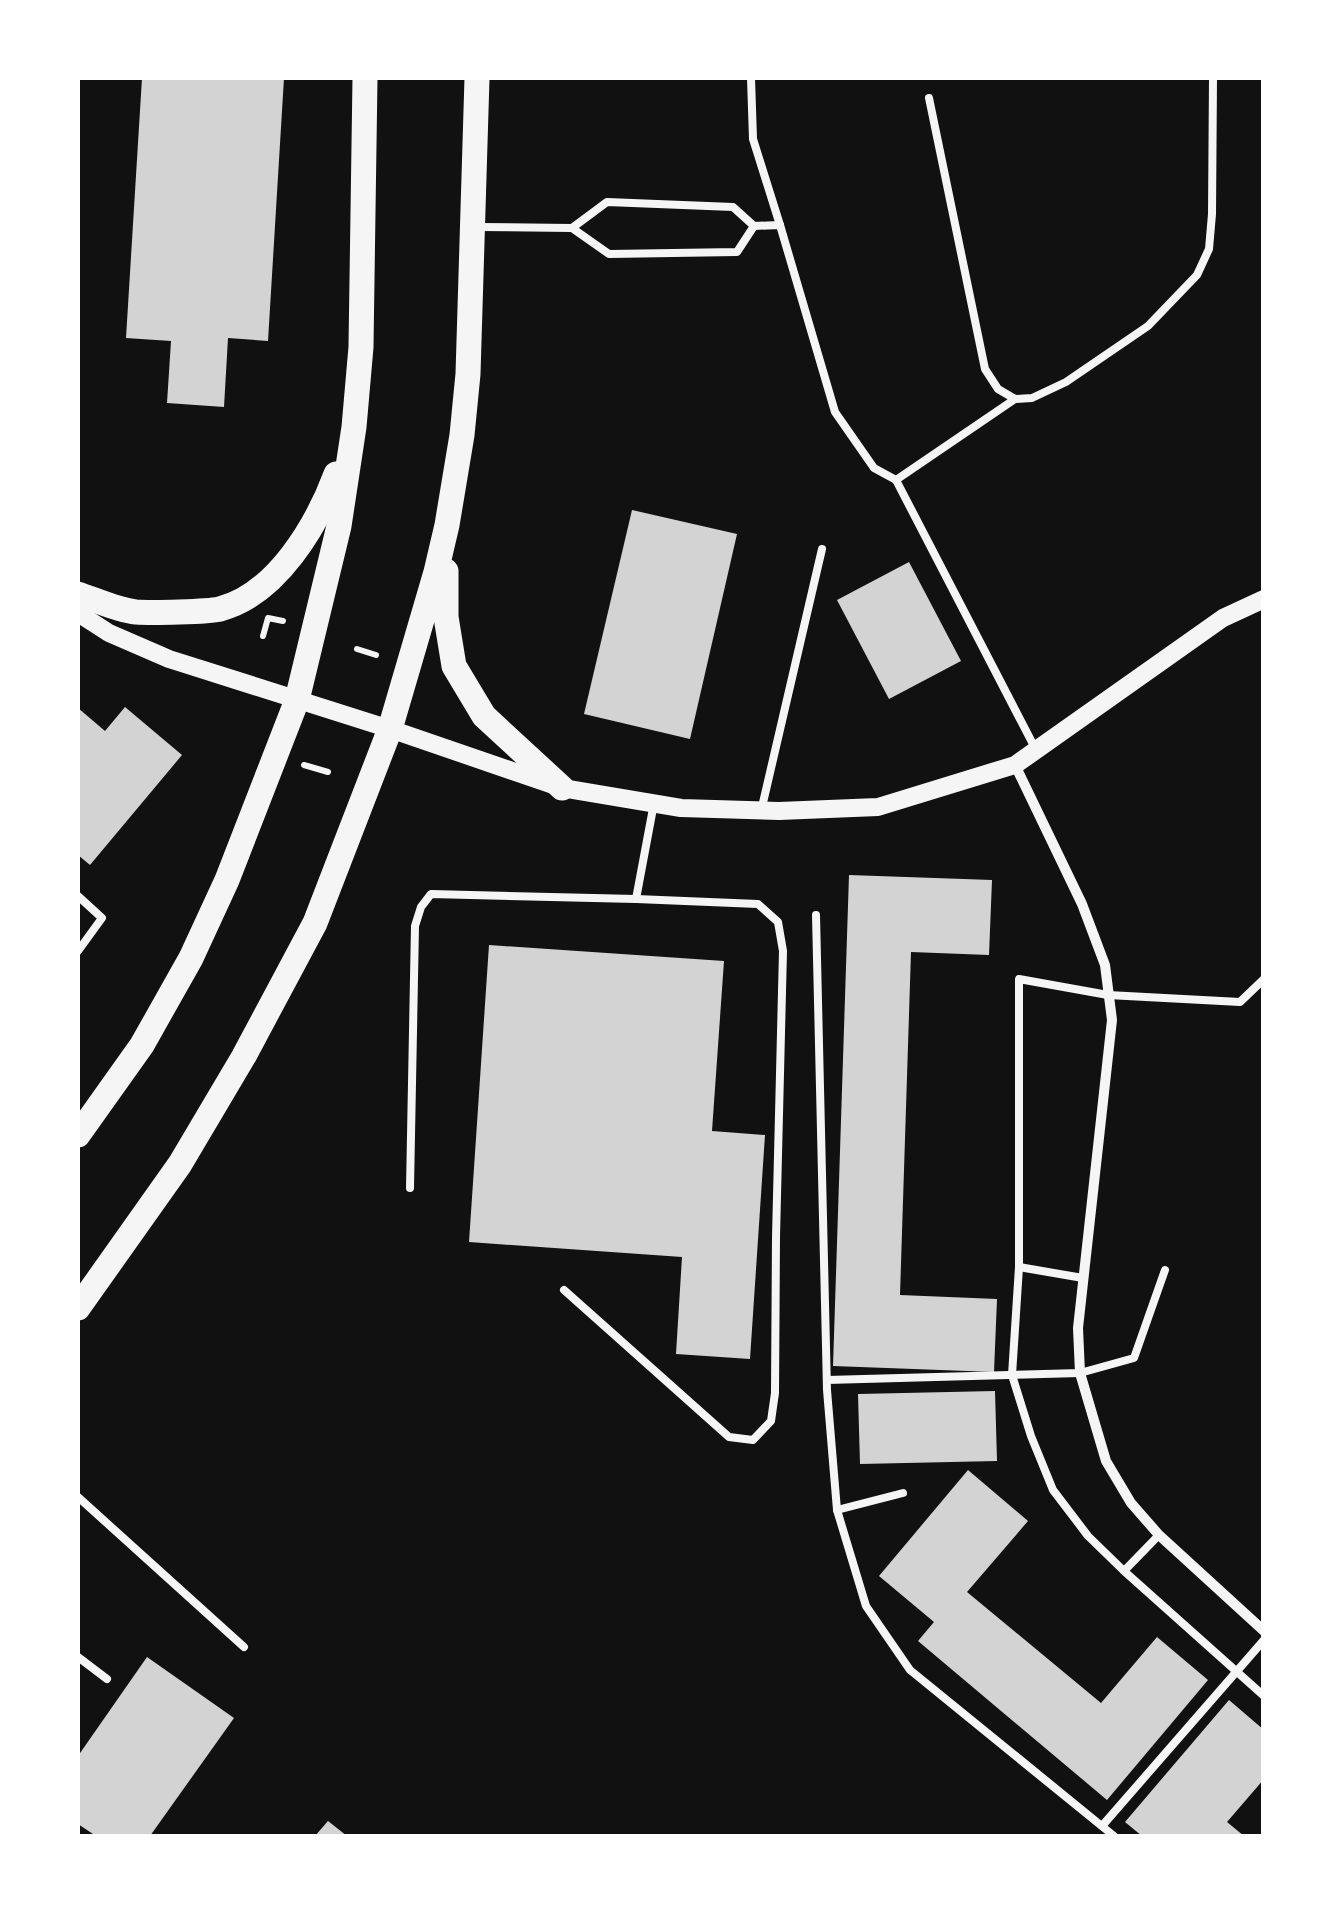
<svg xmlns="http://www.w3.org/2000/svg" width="1341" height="1914" viewBox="0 0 1341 1914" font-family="Figtree,sans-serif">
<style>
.building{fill:#d3d3d3}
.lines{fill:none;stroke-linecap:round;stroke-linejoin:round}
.path{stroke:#f5f5f5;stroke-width:6}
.service{stroke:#f5f5f5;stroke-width:8}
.minor{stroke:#f5f5f5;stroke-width:10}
.tertiary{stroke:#f5f5f5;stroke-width:18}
.primary{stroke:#f5f5f5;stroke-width:25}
</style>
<rect width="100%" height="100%" fill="#111"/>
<g class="building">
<polygon points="142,78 284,78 268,341 228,338 224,407 167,403 171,341 126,338"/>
<polygon points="632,510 737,534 690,739 584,714"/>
<polygon points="909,562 961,661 889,699 837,600"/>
<polygon points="125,707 182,755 90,865 78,855 78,708 105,731"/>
<polygon points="849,875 992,880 989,955 911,952 900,1295 997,1299 994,1372 833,1366"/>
<polygon points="489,945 724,961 712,1131 765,1135 750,1359 676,1354 682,1257 469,1242"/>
<polygon points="995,1391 997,1461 860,1464 858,1394"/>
<polygon points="968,1470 1028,1521 967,1592 1101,1703 1157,1637 1208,1680 1107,1800 918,1641 934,1622 879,1576"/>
<polygon points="147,1657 234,1718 150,1836 96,1836 78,1824 78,1756"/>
<polygon points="1229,1700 1264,1730 1264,1779 1227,1822 1244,1836 1142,1836 1125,1822"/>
<polygon points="328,1821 347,1836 315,1836"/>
</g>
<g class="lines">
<g class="path">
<polyline points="263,636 268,618 283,621"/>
<polyline points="357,649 376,655"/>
<polyline points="304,765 328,772"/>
</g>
<g class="service">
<polyline points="751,78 753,139 780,225"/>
<polyline points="929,98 985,369 998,389 1015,399 1032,398 1066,382 1148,326 1197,275 1209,249 1212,214 1213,78"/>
<polyline points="754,226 780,225 835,412 874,468 896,480 1015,399"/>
<polyline points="478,227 572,228 609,254 737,252 754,226 733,207 607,202 572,228"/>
<polyline points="896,480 1036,750"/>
<polyline points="762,807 822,549"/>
<polyline points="78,896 102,918 78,951"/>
<polyline points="816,915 827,1390 837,1510 866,1606 910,1670 1114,1836"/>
<polyline points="1264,979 1240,1002 1108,995 1019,979 1019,1267 1012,1375 1031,1436 1053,1490 1088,1536 1124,1571 1264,1696"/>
<polyline points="410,1188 415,926 421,907 431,894 636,899 654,803"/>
<polyline points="1019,1267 1083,1278"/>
<polyline points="564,1290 729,1437 753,1440 771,1421 775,1393 776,1237 783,951 778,922 758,904 636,899"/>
<polyline points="827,1380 1080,1373 1134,1358 1165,1270"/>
<polyline points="78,1497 244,1647"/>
<polyline points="837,1510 903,1493"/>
<polyline points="1124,1571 1159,1535"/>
<polyline points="78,1657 107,1679"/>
<polyline points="1102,1826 1264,1640"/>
</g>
<polyline class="minor" points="1015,765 1082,904 1105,965 1112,1020 1078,1328 1080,1373 1106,1461 1131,1503 1159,1535 1264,1631"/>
<polyline class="tertiary" points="78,613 109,633 169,659 390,729 562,788 681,808 779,811 878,807 1015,765 1223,618 1264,599"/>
<g class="primary">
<polyline points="446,571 446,617 454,666 484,716 562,788"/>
<path d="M78 594C96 600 117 610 136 612 151 613 208 612 220 609 277 594 317 525 336 474"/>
<polyline points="78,1135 142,1045 191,958 227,880 297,700 339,526 354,427 361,347 365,78"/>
<polyline points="78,1308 180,1164 244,1056 315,923 390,729 436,572 447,525 462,435 468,374 477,78"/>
</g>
</g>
<rect width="1341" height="1914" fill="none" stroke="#ffffff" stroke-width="160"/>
</svg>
